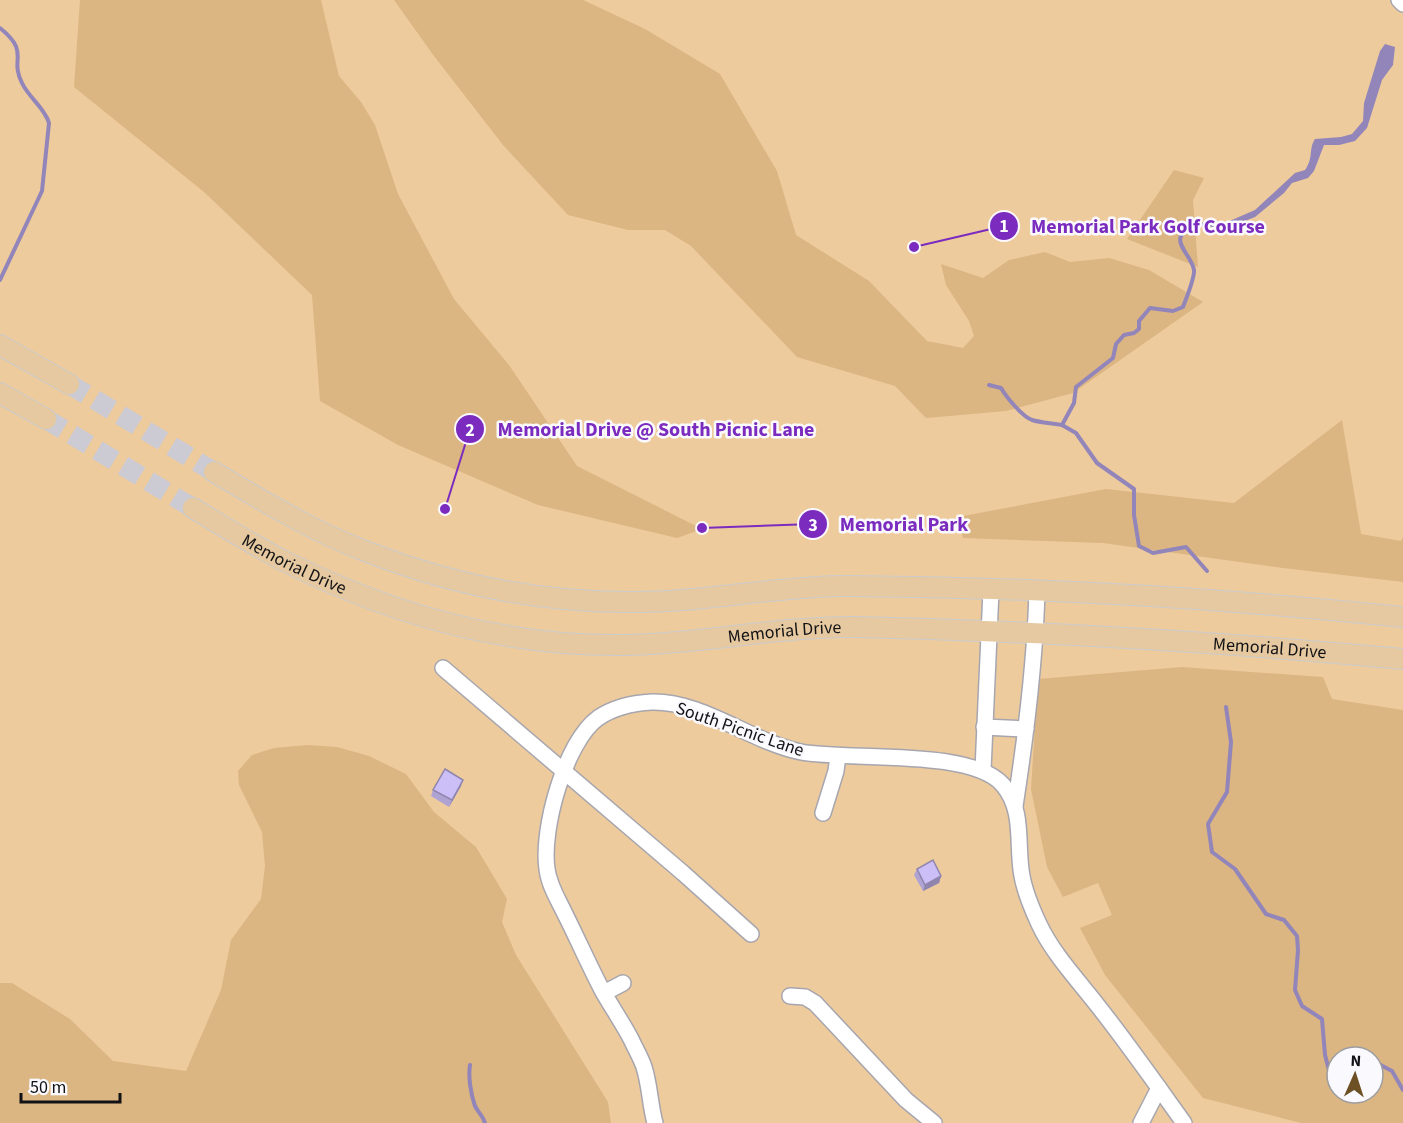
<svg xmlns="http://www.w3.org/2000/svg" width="1403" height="1123" viewBox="0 0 1403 1123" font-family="'Source Sans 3',sans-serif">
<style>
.green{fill:#eecb9d;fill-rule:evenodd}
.forest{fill:#dbb582;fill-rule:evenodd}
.water{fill:#9285ba}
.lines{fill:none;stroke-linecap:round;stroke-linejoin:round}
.stream{stroke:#9285ba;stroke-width:4}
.major-tunnel{stroke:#cccad3;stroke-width:20;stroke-dasharray:20 10;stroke-linecap:butt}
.minor-casing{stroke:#a7a6af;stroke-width:18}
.major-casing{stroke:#cbcbcc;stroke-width:22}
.minor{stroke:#fff;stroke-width:15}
.major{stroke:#e6c9a0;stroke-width:20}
.wall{fill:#afa3d4}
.shaded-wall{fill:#8f85ad}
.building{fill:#ccbef7;stroke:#8f85ad;stroke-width:1.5}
.labels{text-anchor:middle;stroke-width:5;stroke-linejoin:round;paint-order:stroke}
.street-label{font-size:18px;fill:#121215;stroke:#fafafe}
.leader{fill:none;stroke:#7b2cbf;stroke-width:2}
.callout-dot{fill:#7b2cbf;stroke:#fafafe;stroke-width:2}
.mark-label{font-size:18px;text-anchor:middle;font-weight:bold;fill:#fff}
.callout-label{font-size:20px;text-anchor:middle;font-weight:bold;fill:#7b2cbf;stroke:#fafafe;stroke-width:5;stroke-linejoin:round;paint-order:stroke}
</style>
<rect width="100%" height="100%" fill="#edebf5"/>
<path class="green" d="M0 0H1403V1123H0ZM1337 1057H1373V1093H1337Z"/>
<g class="forest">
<polygon points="80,0 321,0 339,76 361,102 375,125 398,194 454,299 509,365 577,466 702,529 677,538 538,505 398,445 320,401 312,295 204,192 74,87"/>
<polygon points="394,0 583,0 645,29 720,74 777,171 796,235 869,281 927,341 963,348 974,336 969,321 946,285 941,264 983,278 1009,260 1045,252 1070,262 1109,258 1149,270 1203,302 1073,393 1006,411 926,418 895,386 797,357 691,246 665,230 628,230 568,215 503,145 434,56"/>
<polygon points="1174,170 1204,178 1193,200 1198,267 1127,239"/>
<polygon points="1342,420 1361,534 1401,541 1403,537 1403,582 1283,568 1103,543 963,538 958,517 1106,489 1234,503"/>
<path d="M1182 667 1323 677 1332 699 1403 710V1123H1301L1203 1098 1105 975 1080 928 1112 915 1098 883 1063 897 1047 867 1031 789 1038 679ZM1337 1057H1373V1093H1337Z"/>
<polygon points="308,745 337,747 369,756 406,774 434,812 476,847 507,899 502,922 516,955 608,1102 611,1123 0,1123 0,983 12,983 70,1019 113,1061 186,1071 221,990 231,940 261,899 265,866 262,832 239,785 238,771 252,755 274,748"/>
</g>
<path class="water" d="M1385 44 1395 47 1393 65 1382 80 1367 128 1355 141 1339 145H1324L1314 171 1308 178 1292 183 1284 193 1255 217 1225 229 1218 226 1255 210 1295 173 1305 170C1314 157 1308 150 1315 139L1341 137 1352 134 1363 121 1364 103 1380 51Z"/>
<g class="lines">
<g class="stream">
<path d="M0 28C31 53 9 58 22 83 29 98 45 108 49 123L42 191 0 280"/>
<path d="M989 385 1001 388C1007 398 1022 416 1032 420 1041 423 1053 423 1062 425"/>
<path d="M1207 571 1186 547 1153 553 1139 546 1134 515V489L1097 463 1076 433 1062 425 1074 403 1076 387 1113 358 1116 344 1124 335 1134 333 1139 329V321L1150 308 1173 311 1183 307C1186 299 1195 277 1194 270 1191 252 1162 237 1198 225 1206 223 1214 226 1222 225"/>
<polyline points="1226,707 1231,742 1227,792 1208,824 1212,852 1235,869 1266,914 1284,920 1297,936 1298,950 1295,990 1302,1006 1322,1019 1325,1055 1330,1074 1337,1078"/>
<polyline points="1373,1061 1392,1071 1403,1090"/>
<path d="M470 1065C468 1077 471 1095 475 1106 478 1112 483 1116 485 1123"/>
</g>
<g class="major-tunnel">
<polyline points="69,384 214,472"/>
<polyline points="46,419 193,508"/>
</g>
<g class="minor-casing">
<g id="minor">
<polyline points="1399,0 1403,4"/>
<polyline points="443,668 683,873 751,934"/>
<polyline points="984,727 1026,729"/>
<polyline points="983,770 991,590"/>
<path d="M1015 806C1026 735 1035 663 1037 591"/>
<polyline points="823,813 836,771 838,756"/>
<polyline points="604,993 623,983"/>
<polyline points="790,996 805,997 815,1003 906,1100 934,1123"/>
<path d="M655 1123C650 1105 650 1086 644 1067 641 1058 635 1048 631 1039 622 1022 611 1006 602 990 589 965 578 940 566 916 559 901 549 886 547 869 541 830 565 742 598 718 614 707 633 703 652 702 703 701 751 742 801 752 849 761 971 748 1003 785 1025 811 1016 846 1022 876 1025 893 1032 909 1039 924 1053 954 1078 980 1098 1006 1128 1044 1156 1084 1184 1123"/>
<polyline points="1141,1123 1159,1088"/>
</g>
</g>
<g class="major-casing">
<g id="major">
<polyline points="0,345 69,384"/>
<polyline points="0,393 46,419"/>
<path d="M214 472C263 501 312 531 365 551 449 584 538 602 628 602 702 603 774 586 847 586 1033 587 1219 598 1403 617"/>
<path id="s1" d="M193 508C223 526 253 545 284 561 390 614 507 647 626 645 703 644 779 626 856 627 1038 631 1221 642 1403 659"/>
</g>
</g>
<use href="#minor" class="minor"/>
<use href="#major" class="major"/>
</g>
<g class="wall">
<polygon points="461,786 449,807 431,796 433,790"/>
<polygon points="917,869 941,876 939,883 923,891 914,875"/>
</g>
<g class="shaded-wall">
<polygon points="463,780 461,786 449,807 452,800"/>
<polygon points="941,876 939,883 923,891 925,885"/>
</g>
<g class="building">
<polygon points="445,769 463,780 452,800 433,790"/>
<polygon points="933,860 941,876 925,885 917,869"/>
</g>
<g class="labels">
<g class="street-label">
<text dy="6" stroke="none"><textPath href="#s1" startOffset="116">Memorial Drive</textPath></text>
<text dy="6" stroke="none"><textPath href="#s1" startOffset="620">Memorial Drive</textPath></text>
<text dy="6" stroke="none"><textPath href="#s1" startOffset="1106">Memorial Drive</textPath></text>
<text transform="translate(740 729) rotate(19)" y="6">South Picnic Lane</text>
</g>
</g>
<path class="leader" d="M914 247L1004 226M445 509L470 429M702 528L813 524"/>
<g class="callout-dot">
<circle cx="914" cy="247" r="6"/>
<circle cx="445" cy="509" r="6"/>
<circle cx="702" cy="528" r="6"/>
<circle cx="1004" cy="226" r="15"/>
<circle cx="470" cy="429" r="15"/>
<circle cx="813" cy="524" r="15"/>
</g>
<g class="mark-label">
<text x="1004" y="232">1</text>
<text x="470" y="436">2</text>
<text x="813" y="531">3</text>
</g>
<g class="callout-label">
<text x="1148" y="233">Memorial Park Golf Course</text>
<text x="656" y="436">Memorial Drive @ South Picnic Lane</text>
<text x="904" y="531">Memorial Park</text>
</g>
<g transform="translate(1355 1075) rotate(3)"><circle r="28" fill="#fafafe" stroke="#9d9da1" stroke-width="1.5"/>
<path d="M0-4.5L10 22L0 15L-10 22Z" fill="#6d5024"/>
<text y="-9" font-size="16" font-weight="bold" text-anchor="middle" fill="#121215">N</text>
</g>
<path d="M21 1093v9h99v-9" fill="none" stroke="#121215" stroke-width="3"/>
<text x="30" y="1093" font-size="18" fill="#121215" stroke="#fafafe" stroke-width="4.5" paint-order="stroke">50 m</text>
</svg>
